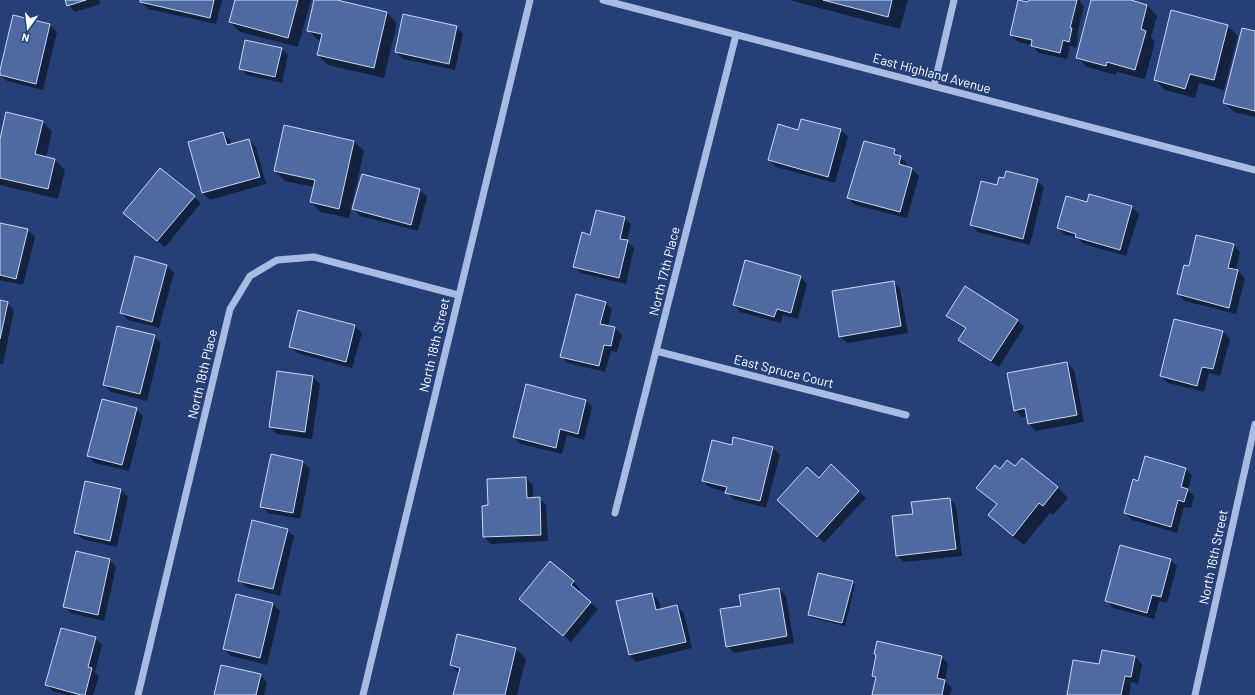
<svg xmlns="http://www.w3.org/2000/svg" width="1255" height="695" viewBox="0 0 1255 695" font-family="Barlow,sans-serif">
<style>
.shadow{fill:#0007}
.building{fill:#4f69a1;stroke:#cad8f2}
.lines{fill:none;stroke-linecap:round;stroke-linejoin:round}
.minor{stroke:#a8bbe2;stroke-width:7}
.labels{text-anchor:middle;stroke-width:3.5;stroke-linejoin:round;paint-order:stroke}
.street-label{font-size:13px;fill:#fff;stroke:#264077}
</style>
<rect width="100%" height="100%" fill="#264077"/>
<g class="shadow">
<polygon points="66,0 99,0 100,4 75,12 68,5"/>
<polygon points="141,0 222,0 216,24 148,9 141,2"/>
<polygon points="236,0 311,0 298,47 240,32 230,22"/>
<polygon points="315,0 332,0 387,13 397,23 384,78 328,65 318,55 322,41 318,40 308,30"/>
<polygon points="789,0 908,0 900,29"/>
<polygon points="1030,0 1080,0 1080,2 1084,6 1077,35 1078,36 1076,48 1070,46 1067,59 1039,53 1032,46 1032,45 1018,42 1011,35"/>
<polygon points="1092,0 1127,0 1147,5 1157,16 1151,37 1155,42 1145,79 1117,72 1116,75 1087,67 1077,57"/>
<polygon points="14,16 50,25 57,32 43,90 7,81 0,75"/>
<polygon points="1228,26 1238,36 1224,90 1199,83 1195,98 1165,90 1155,80"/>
<polygon points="456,27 463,34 455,70 403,59 396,52"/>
<polygon points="1255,32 1255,117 1234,112 1224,102"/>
<polygon points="281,48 288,55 282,83 247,75 240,68"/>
<polygon points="802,120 841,130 848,137 835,183 776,167 769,160 799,131"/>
<polygon points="42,121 52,131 46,158 55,160 65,170 58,199 0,185 0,143"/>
<polygon points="223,133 230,140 231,145 249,140 256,147 266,184 210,200 203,193"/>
<polygon points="354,141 364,151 349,218 321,212 311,202 314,187 285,181 275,171"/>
<polygon points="894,150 907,164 906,168 912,169 919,176 907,218 855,205 848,198"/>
<polygon points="363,175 420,190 427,197 418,231 360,216 354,209"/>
<polygon points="1037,180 1044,187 1030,245 978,232 971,225 997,186"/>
<polygon points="1090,195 1132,207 1139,214 1126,256 1083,244 1078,238 1065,235 1058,228 1087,204"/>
<polygon points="194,197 201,203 165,247 124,213"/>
<polygon points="624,218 631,224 627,241 634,248 626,284 581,273 574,267 591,236"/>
<polygon points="0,224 28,230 35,237 23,285 0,280"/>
<polygon points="1234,245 1240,252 1236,270 1238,271 1245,278 1236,314 1185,301 1178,294 1189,268"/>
<polygon points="167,266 174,273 159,328 128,320 121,313"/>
<polygon points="801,277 807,284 798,319 783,315 781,323 740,312 734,305"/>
<polygon points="893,282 900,289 908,333 847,343 840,336"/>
<polygon points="0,301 7,303 14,310 3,364 0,364"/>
<polygon points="605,303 612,309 608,326 615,328 622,335 617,352 611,351 605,372 568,363 561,356"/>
<polygon points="299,312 355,326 362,333 352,368 297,353 290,347"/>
<polygon points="948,316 1017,320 1024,327 999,367 966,346 959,339 966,329 954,322"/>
<polygon points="1175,320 1223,332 1230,339 1220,376 1209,373 1204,392 1168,383 1161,376"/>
<polygon points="154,336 161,343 147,401 111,392 104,385"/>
<polygon points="1067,363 1074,370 1084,422 1036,431 1029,424 1028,416 1022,417 1015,410"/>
<polygon points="313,377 320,384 312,439 277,434 270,427"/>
<polygon points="586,400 592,407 584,440 567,435 562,454 521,444 514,437"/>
<polygon points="136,409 143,416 129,471 95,463 88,456"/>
<polygon points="732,446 773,448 780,455 766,508 733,499 727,492 709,487 703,481"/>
<polygon points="1022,459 1058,488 1068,498 1053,515 1050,513 1024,545 999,525 989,515 997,505 978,488 1000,471 1015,468"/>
<polygon points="303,462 310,469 300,519 268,513 261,506"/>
<polygon points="831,466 866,498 824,543 785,506 819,479"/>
<polygon points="1185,469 1192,475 1188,490 1194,496 1191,508 1184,507 1177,533 1132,520 1125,513 1139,482"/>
<polygon points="526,478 533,485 533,499 539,498 546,505 548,541 491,544 484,537 489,506"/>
<polygon points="86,482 121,490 128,497 117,547 82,539 75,533"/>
<polygon points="950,499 956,506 962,556 904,562 897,556"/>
<polygon points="287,530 294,536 280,596 246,587 239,580"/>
<polygon points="1170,559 1177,566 1167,603 1159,601 1154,619 1113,608 1107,601"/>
<polygon points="110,560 116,567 104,621 71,613 64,607"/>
<polygon points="550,562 574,582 580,589 578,592 598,609 571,642 520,599"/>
<polygon points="852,582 855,585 845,626 812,618 809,615"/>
<polygon points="779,589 786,596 794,643 734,653 727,646 742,606"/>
<polygon points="652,594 659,601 661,610 677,606 684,613 692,648 636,662 629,655"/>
<polygon points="237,595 273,604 280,611 267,665 231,656 224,649"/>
<polygon points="458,635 516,649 526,659 517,695 454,695 459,674 451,665"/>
<polygon points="95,638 102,645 95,672 99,676 93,695 66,695 53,691 46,685"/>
<polygon points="1103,651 1135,657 1142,664 1138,684 1131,682 1129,695 1068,695 1100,665"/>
<polygon points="942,657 948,664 945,681 952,688 950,695 873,695 877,680 873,676"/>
<polygon points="260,675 267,682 264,695 216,695"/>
</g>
<g class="building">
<polygon points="65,0 86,0 67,6"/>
<polygon points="140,0 214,0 210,18 140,2"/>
<polygon points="235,0 298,0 288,38 229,22"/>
<polygon points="314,0 337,0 387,12 374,68 317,55 322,34 307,31"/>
<polygon points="823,0 892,0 888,17"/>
<polygon points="1018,0 1027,2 1029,0 1077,0 1070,28 1072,28 1069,42 1063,40 1060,53 1031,46 1032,40 1010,35"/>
<polygon points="1091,0 1131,0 1147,5 1141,29 1146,31 1135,70 1107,62 1106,66 1076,58"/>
<polygon points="1171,10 1228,25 1214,80 1190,74 1185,89 1154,80"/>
<polygon points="403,14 457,26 449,64 395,52"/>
<polygon points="13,15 50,24 36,84 0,75 0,70"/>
<polygon points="1242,28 1255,31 1255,111 1223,103"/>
<polygon points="245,40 282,48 275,77 239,69"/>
<polygon points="6,112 43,121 35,154 55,159 48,189 0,178 0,139"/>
<polygon points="801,119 841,129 828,177 768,160 778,124 798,130"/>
<polygon points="284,125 354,141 339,209 310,202 315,180 274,171"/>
<polygon points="223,132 227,145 249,139 260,177 202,193 188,142"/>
<polygon points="864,141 895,149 894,154 901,156 899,164 912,168 900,212 847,198"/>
<polygon points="160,168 195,196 157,241 123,213"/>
<polygon points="1006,171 1038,179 1023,239 970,225 981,181 997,185 999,177 1004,178"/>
<polygon points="362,174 420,189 411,225 352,209"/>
<polygon points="1089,194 1132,206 1120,250 1075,237 1076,234 1057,228 1066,196 1087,202"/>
<polygon points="596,210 625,217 620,239 628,240 619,278 573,267 582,232 590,235"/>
<polygon points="0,223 28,229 16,279 0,275"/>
<polygon points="1196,235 1234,244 1228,268 1238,270 1229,308 1177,294 1184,265 1189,266"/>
<polygon points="135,256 167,265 152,322 120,313"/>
<polygon points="745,260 801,276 791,313 777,309 774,317 733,305"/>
<polygon points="894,281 901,326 839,337 832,291"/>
<polygon points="965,286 1018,320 991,361 958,340 966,328 946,316"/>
<polygon points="576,294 606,302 600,324 615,327 611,346 604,345 599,366 560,357"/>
<polygon points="0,300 8,302 0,339"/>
<polygon points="298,310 355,325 346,362 289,347"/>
<polygon points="1174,319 1223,331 1213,369 1202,367 1197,386 1160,376"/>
<polygon points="117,326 155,335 140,394 103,385"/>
<polygon points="1067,362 1077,415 1028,424 1025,408 1014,411 1007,373"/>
<polygon points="277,371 313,376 305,432 269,427"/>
<polygon points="526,384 586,400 578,434 560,429 556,448 513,437"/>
<polygon points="102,399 137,408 122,465 87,456"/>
<polygon points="733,437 773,447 760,501 725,493 727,487 702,481 712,440 732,445"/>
<polygon points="271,454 303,461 293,513 260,507"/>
<polygon points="1145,456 1186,468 1181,487 1188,489 1184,502 1178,500 1171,527 1124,513 1133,479 1138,481"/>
<polygon points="1022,458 1058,487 1043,506 1039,503 1013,536 988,515 997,504 976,488 995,465 1000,469 1007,460 1015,466"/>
<polygon points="831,464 859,491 817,537 777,500 807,467 819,478"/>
<polygon points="526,477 527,498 540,497 541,535 483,537 482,506 488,505 487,479"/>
<polygon points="85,481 121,489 110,541 74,533"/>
<polygon points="950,498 956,549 896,556 892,516 913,514 911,502"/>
<polygon points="252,520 288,529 273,589 238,581"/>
<polygon points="1120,545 1171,559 1161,597 1152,595 1147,613 1105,601"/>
<polygon points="76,551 110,559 98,615 63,607"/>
<polygon points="550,561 574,581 571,585 591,602 563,636 519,599"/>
<polygon points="818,573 853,581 842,623 808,615"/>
<polygon points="779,588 787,636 726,647 720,609 741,606 739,595"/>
<polygon points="652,593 656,610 677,605 686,642 629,655 616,601"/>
<polygon points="236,594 273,603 260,658 223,649"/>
<polygon points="61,628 96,637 88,667 92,668 85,695 81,695 45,685"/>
<polygon points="457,634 516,648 505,695 453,695 460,668 450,665"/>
<polygon points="877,641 942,656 937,678 945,680 942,695 872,695 876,677 872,676 876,655 874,654"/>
<polygon points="1102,650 1135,656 1131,677 1125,676 1121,695 1067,695 1073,660 1099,664"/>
<polygon points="221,665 261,674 256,695 214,695"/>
</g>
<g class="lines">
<g class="minor">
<polyline points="603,0 1255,170"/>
<polyline points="934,86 954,0"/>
<polyline points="656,351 906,415"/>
<polyline points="615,513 736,35"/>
<polyline points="138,695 230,309 250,276 277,260 314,257 458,295"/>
<polyline points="363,695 530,0"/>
<polyline points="1195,695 1255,424"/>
</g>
</g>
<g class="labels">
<g class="street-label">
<text transform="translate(932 73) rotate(15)" y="5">East Highland Avenue</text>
<text transform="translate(664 271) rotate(-76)" y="5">North 17th Place</text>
<text transform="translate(434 345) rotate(-77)" y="5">North 18th Street</text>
<text transform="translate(784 371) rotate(14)" y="5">East Spruce Court</text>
<text transform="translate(202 374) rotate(-77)" y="5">North 18th Place</text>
<text transform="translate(1213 557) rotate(-78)" y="5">North 16th Street</text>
</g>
</g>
<g transform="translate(28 28) rotate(194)" stroke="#264077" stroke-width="3" paint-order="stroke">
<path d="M0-3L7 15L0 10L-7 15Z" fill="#ffffff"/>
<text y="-6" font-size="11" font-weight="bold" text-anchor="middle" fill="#ffffff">N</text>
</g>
</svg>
